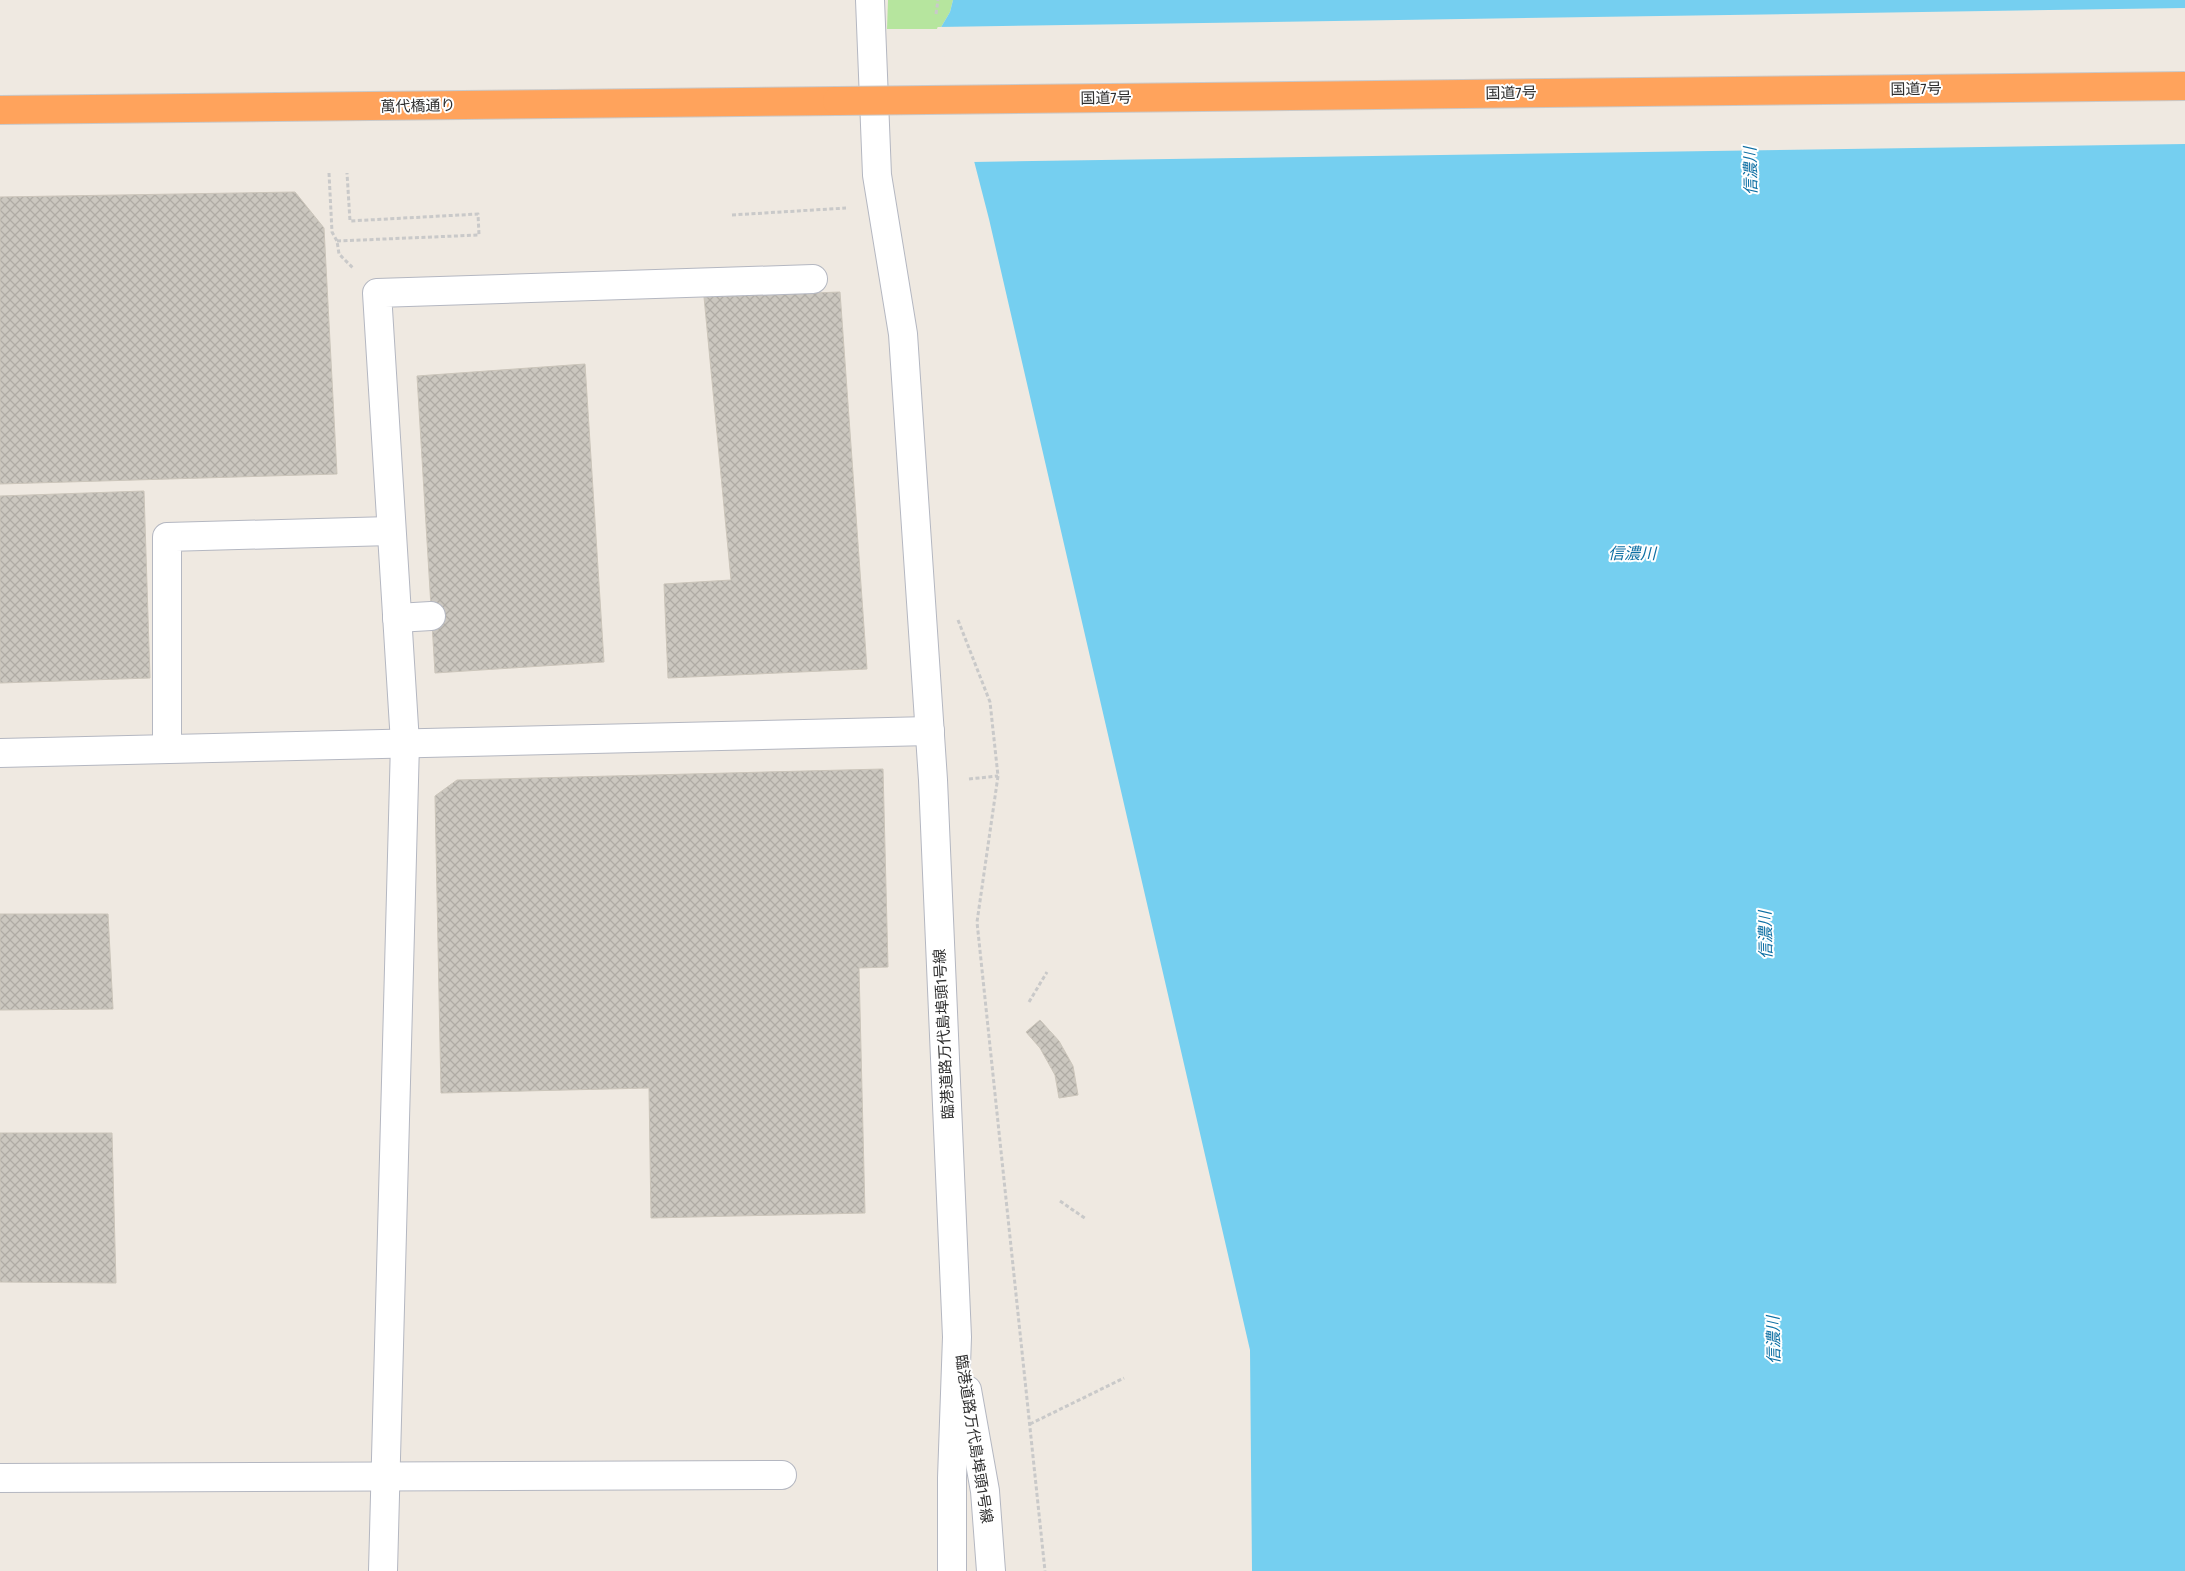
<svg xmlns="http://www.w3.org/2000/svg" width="2185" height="1571" viewBox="0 0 2185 1571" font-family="'Fira Sans Condensed','Noto Sans JP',sans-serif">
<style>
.green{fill:#b6e59e}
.water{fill:#75cff0}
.pier{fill:#efe9e1}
.building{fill:url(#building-cross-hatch);stroke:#cbc5ba}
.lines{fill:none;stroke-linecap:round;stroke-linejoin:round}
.minor-casing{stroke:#b4b7c1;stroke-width:30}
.highway-casing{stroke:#c9c9c9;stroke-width:30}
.path{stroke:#c9c9c9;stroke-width:3;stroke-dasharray:4 2.5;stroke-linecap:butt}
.minor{stroke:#fff;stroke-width:28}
.highway{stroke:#ffa35c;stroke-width:28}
.highway-bridge-casing{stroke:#c9c9c9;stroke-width:30;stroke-linecap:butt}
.highway-bridge{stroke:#ffa35c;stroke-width:28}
.labels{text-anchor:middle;stroke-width:4;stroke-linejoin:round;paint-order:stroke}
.street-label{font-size:15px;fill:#2e2e2e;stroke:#fff}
.water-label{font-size:16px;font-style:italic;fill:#0d6fa3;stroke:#fff}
</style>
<defs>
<pattern id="building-cross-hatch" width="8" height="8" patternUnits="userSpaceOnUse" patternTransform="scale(1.25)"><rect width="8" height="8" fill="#cbc7bf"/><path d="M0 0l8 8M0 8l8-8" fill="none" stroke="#afaba4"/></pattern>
</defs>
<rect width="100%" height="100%" fill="#efe9e1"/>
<polygon class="green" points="888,0 953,0 950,12 940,29 887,29"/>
<polygon class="water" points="953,0 2185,0 2185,1571 1252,1571 1250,1350 989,219 940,29 950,12"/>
<polygon class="pier" points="2185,8 2185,144 972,162 937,28 938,27"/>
<g class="building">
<polygon points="295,192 324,228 337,474 0,484 0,197"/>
<polygon points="840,292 867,669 668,678 664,584 731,580 704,297"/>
<polygon points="585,364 604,662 435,673 417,376"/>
<polygon points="144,491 150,678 0,683 0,496"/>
<polygon points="883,769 888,967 859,968 865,1213 651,1218 649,1088 441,1093 435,796 457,780"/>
<polygon points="0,914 108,914 113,1009 0,1010"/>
<polygon points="1040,1020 1059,1041 1073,1066 1078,1095 1059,1098 1055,1075 1040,1048 1026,1032"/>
<polygon points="0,1133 112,1133 116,1283 0,1282"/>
</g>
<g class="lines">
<g class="minor-casing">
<g id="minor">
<polyline points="870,0 877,175 903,334 933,780 957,1337 952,1478 952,1571"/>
<polyline points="397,618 431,616"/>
<polyline points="167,748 167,537 391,531"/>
<polyline points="0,753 930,731"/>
<polyline points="967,1390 985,1491 991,1571"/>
<polyline points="0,1478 782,1475"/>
<polyline points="383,1571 405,743 377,293 813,279"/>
</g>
</g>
<g class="highway-casing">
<polyline id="highway" points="0,110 837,101"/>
</g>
<g class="path">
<polyline points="936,14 938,0"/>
<polyline points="329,173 332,232 337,241 339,254 354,269"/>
<polyline points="732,215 846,208"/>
<polyline points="337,241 479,235 478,214 350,221 347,173"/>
<polyline points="958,620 990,702 998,776 977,922 1045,1571"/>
<polyline points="969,779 998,776"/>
<polyline points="1029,1002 1047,972"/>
<polyline points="1060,1201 1086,1219"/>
<polyline points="1030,1424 1124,1378"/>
</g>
<use href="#minor" class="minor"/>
<use href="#highway" class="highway"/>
<g class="highway-bridge-casing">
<polyline id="highway-bridge" points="837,101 2185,86"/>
</g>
<use href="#highway-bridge" class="highway-bridge"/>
</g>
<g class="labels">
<g class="street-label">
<text transform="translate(1916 89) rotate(-1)" y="5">国道7号</text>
<text transform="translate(1511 93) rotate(-1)" y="5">国道7号</text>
<text transform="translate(1106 98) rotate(-1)" y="5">国道7号</text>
<text transform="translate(418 106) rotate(-1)" y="5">萬代橋通り</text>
<text transform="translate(944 1034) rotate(-93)" y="5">臨港道路万代島埠頭1号線</text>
<text transform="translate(974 1439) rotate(81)" y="5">臨港道路万代島埠頭1号線</text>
</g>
<g class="water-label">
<text transform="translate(1750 171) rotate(-91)" y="6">信濃川</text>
<text x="1632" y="559">信濃川</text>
<text transform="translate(1765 935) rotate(-91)" y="6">信濃川</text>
<text transform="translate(1773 1340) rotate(-91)" y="6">信濃川</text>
</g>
</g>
</svg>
